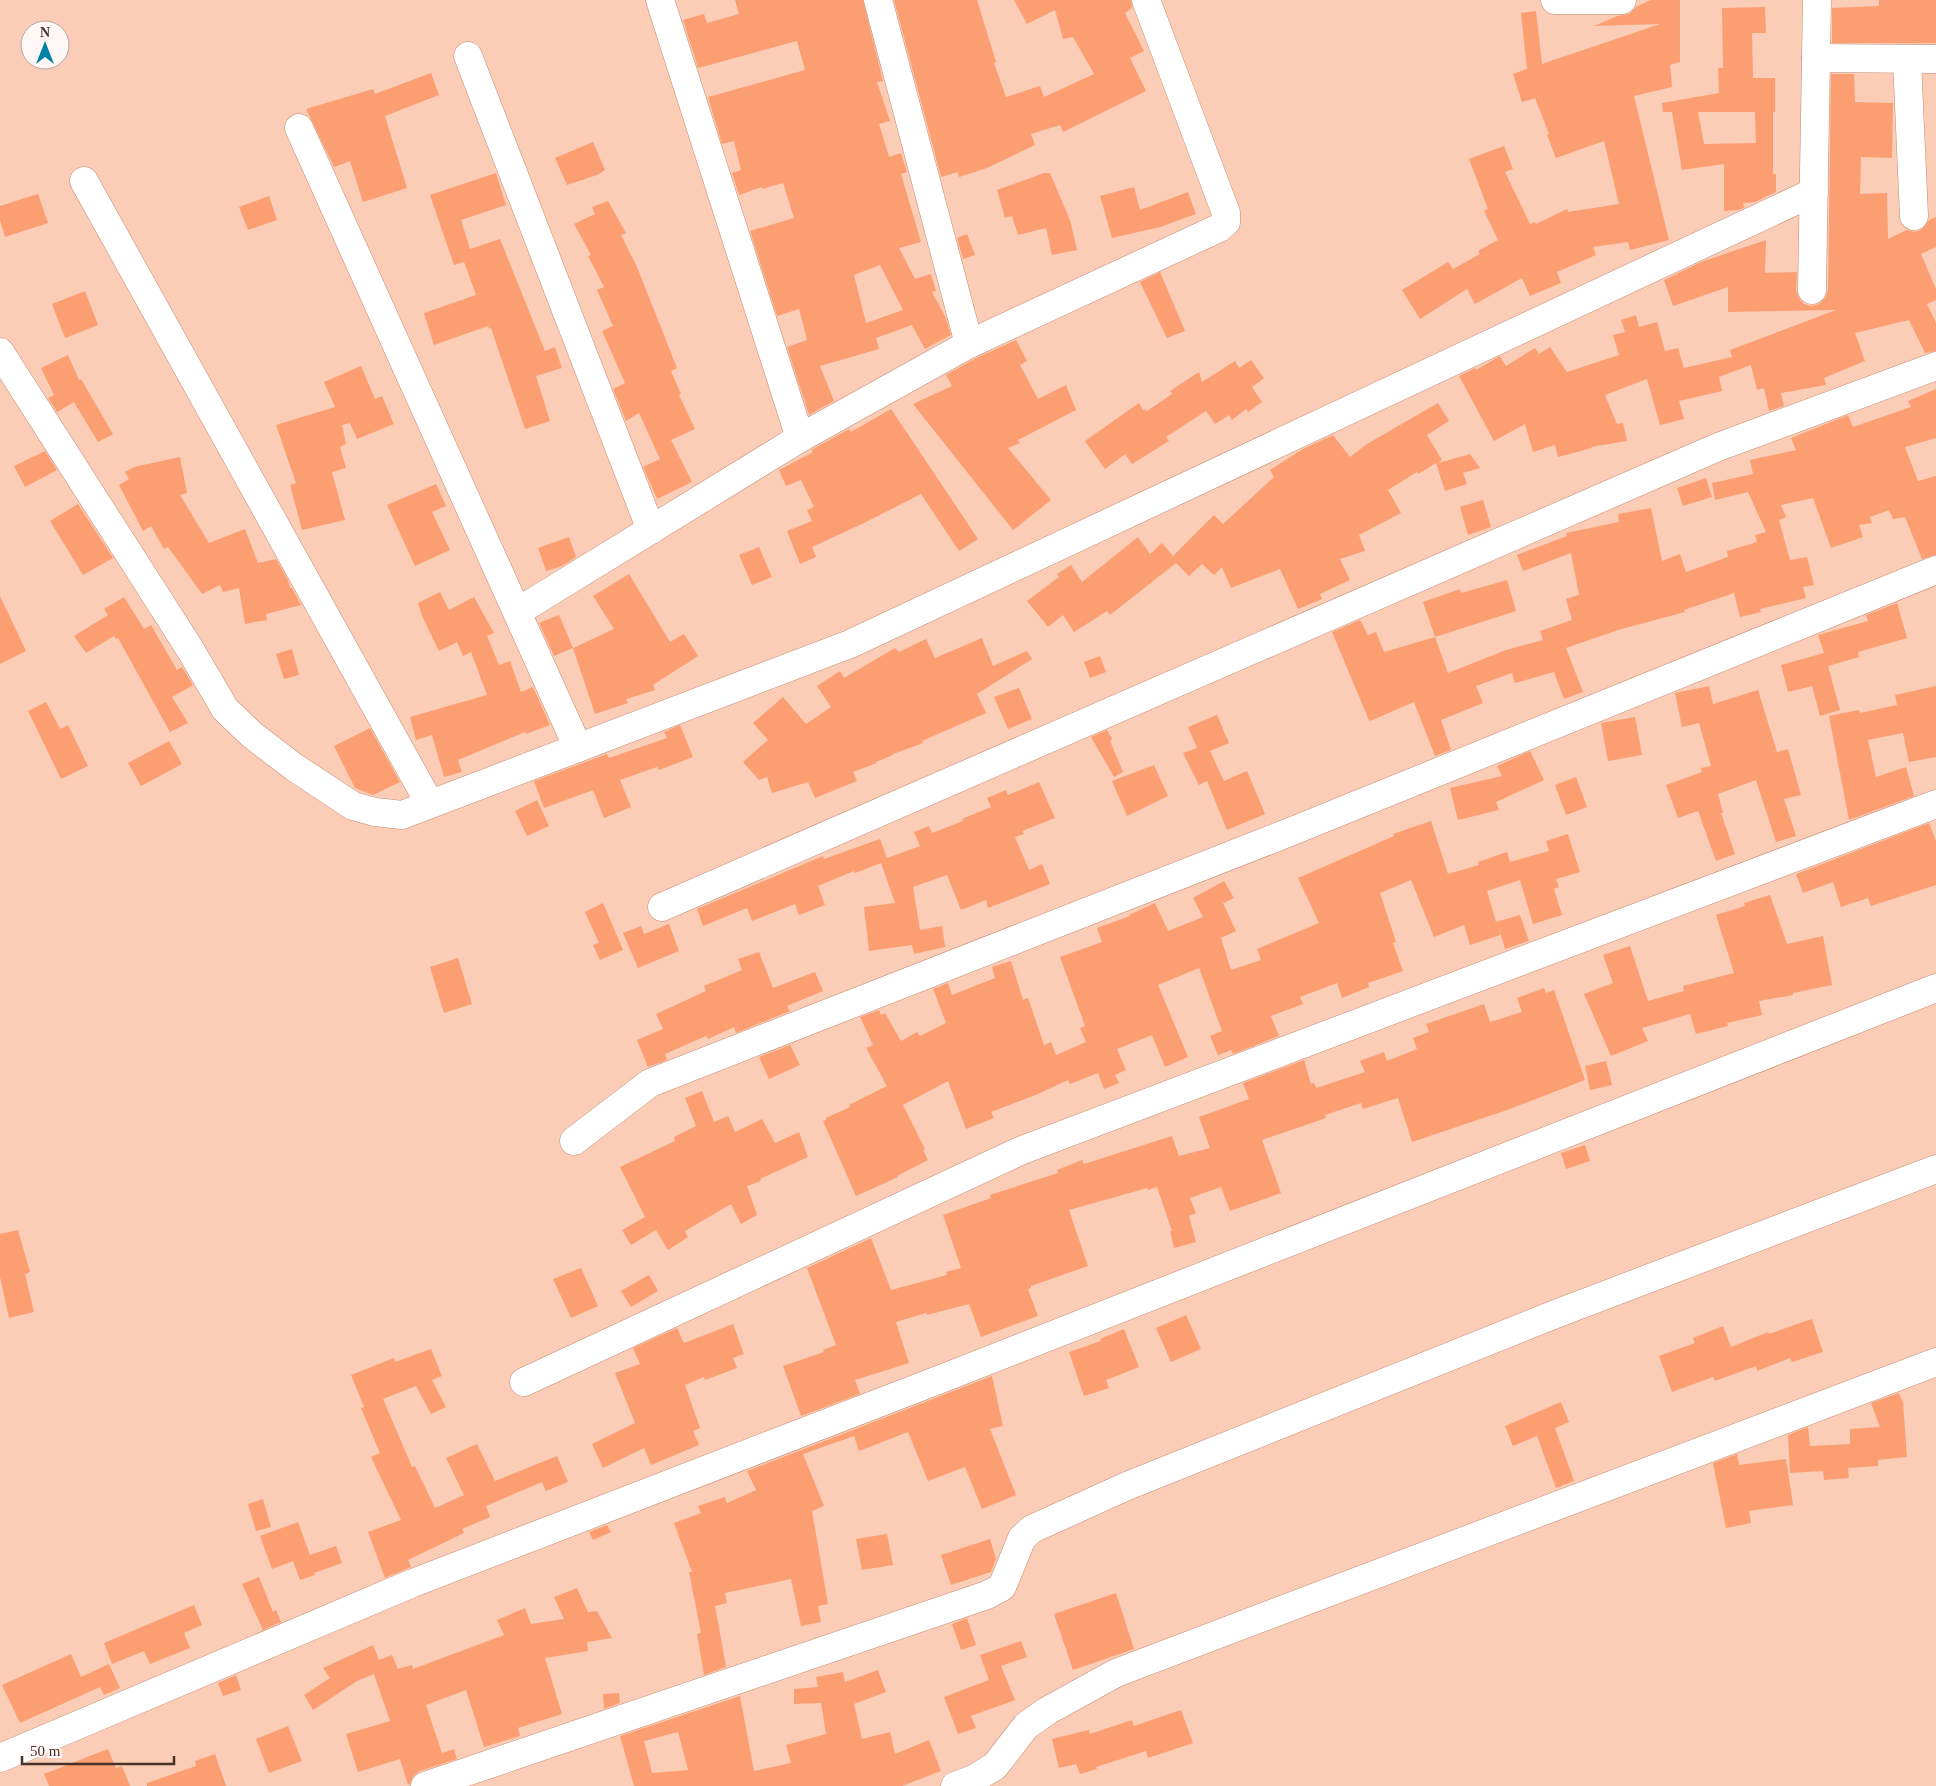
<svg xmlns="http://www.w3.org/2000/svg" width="1936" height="1786" viewBox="0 0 1936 1786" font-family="'Times New Roman',serif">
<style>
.building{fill:#fb9f73;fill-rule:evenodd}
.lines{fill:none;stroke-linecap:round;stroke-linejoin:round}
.minor-casing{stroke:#c48c73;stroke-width:29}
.minor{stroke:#fff;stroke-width:28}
</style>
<rect width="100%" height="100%" fill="#fbccb6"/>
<g class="building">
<path d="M735 0H863L883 81 877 82 890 121 879 124 889 157 901 153 907 172 901 174 921 242 899 248 915 279 931 274 936 291 932 292 946 318 951 335 925 349 912 325 876 338 879 349 820 366 834 401 809 415 787 347 807 340 799 309 777 316 750 231 794 218 783 183 762 189V187L739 195 732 173 741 170 734 141 722 144 708 97 805 70 797 41 698 68 683 20 704 14 707 23 739 14ZM880 265 903 310 866 323 854 275Z"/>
<polygon points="894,0 977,0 996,62 994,63 1006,97 1040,86 1044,97 1094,74 1073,37 1063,39 1055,10 1027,24 1014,0 1131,0 1132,8 1125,13 1144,51 1130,58 1146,91 1063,132 1060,125 1031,134 1035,145 987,168 959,177 958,172 941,177"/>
<polygon points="1651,0 1680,0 1680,62 1670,65 1672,87 1634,96 1669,240 1630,250 1628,242 1593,247 1596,255 1557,272 1561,283 1530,296 1522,278 1475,304 1467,289 1420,319 1402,290 1448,262 1453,269 1480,254 1478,251 1498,240 1484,211 1488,209 1469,159 1504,146 1513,169 1505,172 1530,224 1535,222 1536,224 1567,209 1568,212 1619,204 1604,141 1556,158 1547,135 1549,134 1535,98 1522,102 1513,74 1527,69 1521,13 1536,11 1542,64 1660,24 1594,26 1617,16 1629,14 1636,7"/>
<polygon points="1879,0 1936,0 1936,43 1832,43 1832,8 1879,6"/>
<path d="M1765 7 1766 33H1752L1753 78H1775V112H1773V174H1776V192L1755 202 1743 203 1744 208 1738 210 1724 211V164L1682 170 1672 112H1663L1662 103 1719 93 1718 68H1723L1722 8ZM1698 112H1755L1756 143 1704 144Z"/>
<polygon points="431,73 439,95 385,116 407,188 363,202 350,161 334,167 306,109 373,89 375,94"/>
<polygon points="1831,74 1854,74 1855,102 1893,103 1892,158 1861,157 1860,194 1887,193 1888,239 1907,230 1915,232 1922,229 1929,220 1936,217 1936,247 1921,254 1936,289 1936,300 1927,304 1936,323 1936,351 1925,353 1909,320 1855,333 1865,361 1824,378 1826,385 1781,393 1784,406 1769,411 1764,388 1757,390 1751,365 1719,377 1722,391 1679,401 1684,419 1660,425 1647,379 1605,395 1617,424 1623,423 1627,441 1591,447 1592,448 1558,457 1555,445 1533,452 1525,424 1494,441 1459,376 1475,368 1476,370 1500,356 1506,366 1535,348 1539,354 1550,347 1567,372 1619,355 1613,335 1625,332 1621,320 1636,315 1639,327 1657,322 1665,351 1678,348 1684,368 1732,357 1730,350 1836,310 1728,312 1728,287 1673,306 1664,280 1701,262 1766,240 1765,273 1797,272 1796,290 1799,298 1804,304 1811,306 1819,304 1825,298 1828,290"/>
<polygon points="593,142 605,170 597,175 567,185 555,158"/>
<polygon points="496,173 506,205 461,220 470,249 500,239 545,351 555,347 562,368 536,376 550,421 525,429 491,328 489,329 488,326 434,345 424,313 476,295 464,262 454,265 430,195"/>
<polygon points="1044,173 1050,173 1070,220 1077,250 1052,255 1046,228 1018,235 1012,216 1005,218 997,190"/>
<polygon points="1134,187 1140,210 1188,192 1196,214 1160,227 1112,238 1100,196"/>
<polygon points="38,194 48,223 5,237 0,220 0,206"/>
<polygon points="269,196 277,220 248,230 239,207"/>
<polygon points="608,201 626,233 621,235 637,267 677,368 671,371 681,394 679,395 695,429 671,440 692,482 657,499 643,467 660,459 639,413 626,421 613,389 625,383 602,331 613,326 597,290 604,287 588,256 591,255 574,224 595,214 592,207"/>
<polygon points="967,234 975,255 963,259 957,238"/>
<polygon points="1160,272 1185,331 1167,338 1140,282"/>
<polygon points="85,291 98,325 65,338 52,304"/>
<polygon points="1016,340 1027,361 1020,365 1038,399 1066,385 1076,410 1018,440 1020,443 1008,448 1051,500 1013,530 913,404 952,386 946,375 976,358"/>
<polygon points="68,355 79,380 81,379 113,434 98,442 74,402 57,412 48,398 54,395 41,368"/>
<polygon points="1251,360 1264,378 1252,387 1262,402 1248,412 1246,409 1232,420 1229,415 1215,424 1206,411 1166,437 1169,441 1132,464 1125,454 1105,469 1085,441 1139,403 1143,410 1145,409 1147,411 1172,394 1170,391 1199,372 1202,382 1235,361 1239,368"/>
<polygon points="361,366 375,399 382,396 394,424 357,439 350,423 342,425 346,444 340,447 346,468 332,472 345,520 302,530 290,485 296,483 276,425 335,407 324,382"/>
<polygon points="1936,389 1936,438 1905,447 1918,481 1936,476 1936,555 1922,559 1905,517 1893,519 1889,510 1870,517 1872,523 1859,525 1863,537 1831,548 1813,498 1781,505 1786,517 1779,520 1790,560 1807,557 1814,585 1803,587 1806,598 1760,609 1761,612 1740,617 1734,593 1684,610 1685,612 1618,630 1566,648 1583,692 1564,699 1554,672 1515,683 1512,673 1476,686 1483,703 1441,720 1451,750 1435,756 1414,702 1370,721 1368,718 1332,632 1360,620 1368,635 1376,632 1384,652 1435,637 1448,673 1506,650 1543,640 1540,631 1572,620 1566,599 1579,595 1571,553 1523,571 1517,555 1567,536 1566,533 1619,522 1618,514 1651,508 1662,561 1680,554 1686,572 1728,557 1727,551 1757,542 1755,535 1766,532 1748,492 1715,500 1712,483 1753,474 1750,460 1796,450 1791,438 1848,415 1853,427 1911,407 1908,401"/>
<polygon points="1438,403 1449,421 1427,435 1442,460 1438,463 1470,454 1480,468 1463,473 1467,484 1445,491 1436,463 1418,474 1417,472 1388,490 1401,513 1359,535 1365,551 1340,559 1350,580 1320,594 1322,599 1298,609 1280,569 1231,588 1222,567 1214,575 1202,564 1189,576 1176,563 1110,615 1107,611 1074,632 1063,615 1048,627 1027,601 1059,577 1057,574 1071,565 1082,582 1138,537 1150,554 1162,543 1173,556 1214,515 1223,524 1274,477 1270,470 1303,449 1333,435 1350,457 1367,444"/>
<polygon points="891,409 978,539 959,551 921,494 866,522 812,547 816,557 800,564 787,531 812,521 807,510 814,507 801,480 786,486 779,470 813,452 811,450 849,429 851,432"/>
<polygon points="45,451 57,470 25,487 14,466"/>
<polygon points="180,457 187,493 180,495 209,543 245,529 258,563 276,559 288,580 290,588 292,588 301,605 266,614 267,620 245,624 239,588 223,592 220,585 202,594 168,547 164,549 151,526 143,531 119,485 129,479 125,472 134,467"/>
<polygon points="1706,478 1712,497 1683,506 1677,488"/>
<polygon points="436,484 446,506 432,512 450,550 415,566 387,505"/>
<polygon points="1483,500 1491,527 1468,535 1460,507"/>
<polygon points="78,504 113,558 83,575 50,521"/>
<polygon points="569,537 576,557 562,566 546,571 538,548"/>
<polygon points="759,547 772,577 752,585 739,555"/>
<polygon points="629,574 670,642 684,634 698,656 653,685 655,690 626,699 628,703 595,714 573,648 614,629 593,596"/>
<polygon points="1507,580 1516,611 1435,637 1423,602 1460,589 1461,593"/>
<polygon points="440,592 449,610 474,597 494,633 487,636 499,665 510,661 521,692 533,687 550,725 526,734 525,732 458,760 462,772 444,777 432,735 416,740 410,717 487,695 471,652 463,656 457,642 439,651 422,616 418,603"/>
<polygon points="0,596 26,651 0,664"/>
<polygon points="124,597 144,629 151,625 177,670 182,667 193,685 172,697 188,723 170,732 118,638 116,639 114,636 86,653 74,636 108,615 104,609"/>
<polygon points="1897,603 1907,638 1858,652 1859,657 1828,666 1840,710 1820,716 1812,686 1788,692 1781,665 1824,653 1818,635 1868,621 1866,615"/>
<polygon points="559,615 573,648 554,656 539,623"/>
<polygon points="982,638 993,666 1027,651 1032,659 977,694 986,713 922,741 923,743 893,754 893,755 876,762 877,763 853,772 857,781 815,798 808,782 772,793 767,777 759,780 743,762 768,740 753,723 783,697 806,724 831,707 817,686 840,671 844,678 895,648 899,652 926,639 935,658"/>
<polygon points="292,649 299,675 284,679 276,654"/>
<polygon points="1100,656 1106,672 1090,678 1084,662"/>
<polygon points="1709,686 1713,704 1758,690 1777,752 1788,749 1801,795 1784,799 1796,836 1776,842 1756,780 1718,794 1723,813 1721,813 1735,854 1716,861 1698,811 1678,818 1666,785 1702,772 1701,768 1711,766 1699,723 1682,727 1675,693"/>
<polygon points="1936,686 1936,757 1909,762 1903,733 1868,740 1876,777 1906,767 1914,796 1849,820 1829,716 1859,710 1860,713 1897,705 1895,695"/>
<polygon points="1019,688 1032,719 1008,729 994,697"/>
<polygon points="46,702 60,729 68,725 88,766 61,779 28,711"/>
<polygon points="1217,715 1229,743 1210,751 1224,781 1247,771 1265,814 1227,830 1207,781 1199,785 1183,753 1197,748 1188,727"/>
<polygon points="1635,717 1642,755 1608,761 1601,723"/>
<polygon points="680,725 693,757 659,770 657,767 620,780 631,807 604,818 593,790 544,808 534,781 607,754 609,758 667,738 664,732"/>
<polygon points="370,728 400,782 373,795 355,788 334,746"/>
<polygon points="1107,730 1112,739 1110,741 1123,772 1114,777 1091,737"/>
<polygon points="169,741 182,764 141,786 128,763"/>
<polygon points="1530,751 1544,780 1496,802 1499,810 1458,820 1450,788 1502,776 1497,766"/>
<polygon points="1154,765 1168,796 1127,816 1112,781"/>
<polygon points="1576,777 1587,807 1566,815 1555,785"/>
<polygon points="1039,782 1055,818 1022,831 1024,834 1015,837 1029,870 1042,864 1050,884 988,908 986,900 961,910 947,875 913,887 920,930 942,926 945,947 914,954 912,945 869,951 864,907 895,903 881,863 855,873 854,871 818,886 825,905 799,915 795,904 752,921 747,908 703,926 697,909 823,856 824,859 880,839 887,858 920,846 914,832 929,826 932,833 963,821 962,819 991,807 987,798 1006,790 1008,795"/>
<polygon points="537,800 549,826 527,836 515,811"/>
<polygon points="1431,821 1448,874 1479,865 1478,862 1507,852 1510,862 1549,851 1546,841 1568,834 1580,872 1556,879 1559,887 1554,889 1562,915 1533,924 1520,880 1487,891 1496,922 1520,915 1529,941 1505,949 1499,929 1500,935 1470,945 1464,925 1434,937 1411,880 1380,893 1396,942 1393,943 1403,971 1368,983 1369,987 1342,998 1337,983 1300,997 1303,1004 1271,1016 1279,1036 1233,1054 1231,1050 1218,1055 1210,1036 1222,1031 1199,968 1158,985 1188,1057 1165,1067 1152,1035 1117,1049 1126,1070 1115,1075 1119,1083 1104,1089 1098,1073 1070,1084 1068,1080 1038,1094 991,1112 994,1118 966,1129 948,1081 903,1105 925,1149 923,1150 928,1160 897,1176 898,1177 856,1196 823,1121 826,1120 826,1118 850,1107 849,1105 887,1086 866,1048 873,1045 860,1017 879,1010 881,1015 885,1013 901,1041 917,1032 920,1036 946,1023 933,989 948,983 952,995 995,978 992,967 1011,961 1023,1000 1028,998 1044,1045 1051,1042 1056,1055 1086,1042 1080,1028 1085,1026 1060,957 1102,942 1097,928 1130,916 1129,915 1155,903 1168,931 1203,917 1193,898 1224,881 1234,898 1223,903 1236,931 1221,938 1231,970 1261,960 1257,949 1319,923 1298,878 1394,836 1393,834"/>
<polygon points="1929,823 1936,841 1936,885 1871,906 1868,898 1841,907 1833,882 1803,893 1796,874"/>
<polygon points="1770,895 1787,944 1823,936 1832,985 1793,993 1793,995 1759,1001 1762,1015 1727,1023 1728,1026 1696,1034 1690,1014 1642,1028 1648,1041 1611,1056 1584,994 1613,983 1603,955 1630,946 1648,1001 1684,991 1683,986 1734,973 1716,915 1745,906 1744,903"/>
<polygon points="603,903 623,950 600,960 593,945 599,943 585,912"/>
<polygon points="669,924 679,951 638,968 623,933 641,926 644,934"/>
<polygon points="759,952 773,988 815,972 823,991 787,1006 790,1011 736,1033 734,1027 708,1039 706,1036 665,1054 667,1060 648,1067 637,1040 663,1029 656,1014 706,991 704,986 742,970 738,959"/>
<polygon points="458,958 472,1004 444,1013 430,967"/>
<polygon points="1544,988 1546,993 1554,990 1585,1080 1507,1110 1412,1142 1398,1098 1363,1109 1361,1103 1325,1115 1326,1118 1262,1140 1281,1193 1230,1211 1221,1187 1190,1198 1196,1213 1189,1216 1196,1242 1174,1248 1170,1231 1172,1231 1157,1187 1148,1190 1147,1188 1069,1210 1088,1266 1031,1286 1031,1288 1028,1289 1038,1316 981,1337 969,1304 927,1315 926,1313 896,1322 909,1363 855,1380 860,1394 801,1416 783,1366 824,1352 823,1350 836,1345 807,1268 871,1238 891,1290 947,1275 946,1272 961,1268 943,1215 991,1198 990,1195 1058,1173 1057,1170 1082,1160 1084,1164 1172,1136 1179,1156 1210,1148 1199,1117 1249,1099 1243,1083 1304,1060 1311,1084 1314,1083 1316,1088 1365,1072 1360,1061 1384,1052 1387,1061 1417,1049 1413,1038 1429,1032 1426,1024 1484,1004 1490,1022 1522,1012 1517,998"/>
<polygon points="790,1045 800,1065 769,1079 759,1057"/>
<polygon points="1606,1061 1612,1085 1590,1090 1585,1066"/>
<polygon points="702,1091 714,1122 728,1116 735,1132 762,1119 775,1143 799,1132 808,1157 760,1179 761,1181 747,1186 757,1215 741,1224 731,1204 685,1231 688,1237 668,1250 656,1230 631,1245 622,1230 645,1217 620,1167 675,1141 674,1137 696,1126 685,1098"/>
<polygon points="1585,1145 1590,1161 1566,1169 1561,1153"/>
<polygon points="18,1230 30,1272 25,1274 34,1312 9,1318 0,1277 0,1234"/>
<polygon points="581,1268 598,1306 571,1318 553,1279"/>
<polygon points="649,1275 658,1291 631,1307 621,1291"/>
<polygon points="1186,1315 1201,1349 1171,1362 1156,1328"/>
<polygon points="1812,1319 1823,1352 1792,1362 1790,1358 1757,1371 1756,1366 1715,1381 1713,1377 1672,1392 1659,1356 1695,1343 1693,1338 1723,1326 1731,1347 1768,1332 1769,1334"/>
<polygon points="733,1324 744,1354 733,1358 737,1368 705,1380 704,1377 685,1385 700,1428 693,1431 699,1445 651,1465 644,1448 603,1468 592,1444 635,1423 615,1373 640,1364 633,1348 677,1328 684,1343"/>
<polygon points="1124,1329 1139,1367 1106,1380 1109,1388 1084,1396 1069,1352 1101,1341 1100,1339"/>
<polygon points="431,1349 442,1376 432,1380 446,1407 431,1414 416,1386 383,1399 412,1467 415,1466 435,1508 464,1495 446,1458 477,1444 495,1481 557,1456 568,1482 546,1491 542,1482 486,1506 490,1517 462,1529 464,1533 408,1560 411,1567 385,1578 368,1532 401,1520 371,1457 380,1453 361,1408 364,1407 351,1375 394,1358 395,1362"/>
<polygon points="992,1376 1003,1426 990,1429 1016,1495 982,1509 965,1467 928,1481 908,1432 859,1451 854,1436 803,1454 824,1506 812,1511 828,1604 818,1606 821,1622 801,1626 791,1579 725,1593 727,1603 715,1606 726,1667 704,1675 697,1634 701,1633 689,1572 692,1572 674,1523 701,1513 698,1506 725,1497 727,1503 756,1490 747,1471"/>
<polygon points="1899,1393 1903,1403 1907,1457 1878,1460 1878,1466 1848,1468 1849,1478 1824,1480 1823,1471 1790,1473 1788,1435 1808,1427 1810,1446 1850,1444 1850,1429 1880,1427 1871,1403"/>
<polygon points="1561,1402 1569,1422 1555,1428 1574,1481 1556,1488 1537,1436 1513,1446 1505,1426"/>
<polygon points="1737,1454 1739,1465 1786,1459 1793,1505 1749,1511 1751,1523 1726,1528 1713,1463"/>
<polygon points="263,1499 271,1527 256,1531 248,1504"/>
<polygon points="298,1522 310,1555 336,1546 342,1563 314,1573 315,1575 300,1580 293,1561 272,1569 260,1536"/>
<polygon points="607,1525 611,1532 593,1540 589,1532"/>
<polygon points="887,1534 893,1565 862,1570 856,1539"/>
<polygon points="990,1539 996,1559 991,1572 951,1585 941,1555"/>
<polygon points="259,1577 273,1612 276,1610 281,1622 263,1630 242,1584"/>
<polygon points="577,1588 588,1612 597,1611 612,1638 587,1642 588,1651 545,1658 562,1714 518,1728 520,1736 484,1747 466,1690 426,1705 442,1753 454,1749 457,1759 420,1771 413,1776 410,1784 408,1785 400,1759 358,1772 346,1734 390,1721 374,1674 357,1681 313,1710 304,1695 330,1678 323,1668 373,1645 379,1660 392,1655 398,1669 412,1665 413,1669 504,1635 497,1620 525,1608 531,1624 564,1619 554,1597"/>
<polygon points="1116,1593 1134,1649 1073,1670 1054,1614"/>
<polygon points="194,1605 202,1625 184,1633 190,1648 150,1664 144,1651 112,1664 104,1643"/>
<polygon points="967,1618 976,1645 961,1650 952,1624"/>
<polygon points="1021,1641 1027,1657 1001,1666 1015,1700 971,1716 976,1728 958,1734 944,1697 989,1680 980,1655"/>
<polygon points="71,1654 81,1677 109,1664 120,1688 104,1695 100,1687 20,1723 2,1685"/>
<path d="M878 1670 886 1692 854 1704 862 1739 890 1732 895 1754 929 1740 941 1771 902 1786H634L620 1736 740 1696 754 1771 791 1763 786 1745 826 1734 821 1703 794 1704V1689L818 1687 816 1677 843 1672 845 1682ZM678 1732 688 1770 652 1773 644 1741Z"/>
<polygon points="236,1675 241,1690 223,1696 218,1683"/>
<polygon points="619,1693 620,1703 604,1709 603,1694"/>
<polygon points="1181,1710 1193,1743 1148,1758 1146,1751 1096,1767 1097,1769 1080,1774 1076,1764 1059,1768 1052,1739 1089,1730 1090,1734 1132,1720 1134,1726"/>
<polygon points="288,1726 302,1761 269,1773 256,1739"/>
<polygon points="108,1749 116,1768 122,1766 130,1786 49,1786 44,1774"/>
<polygon points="215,1754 226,1786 147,1786 147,1783 196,1766 195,1761"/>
</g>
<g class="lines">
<g class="minor-casing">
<g id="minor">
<polyline points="660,0 800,438"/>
<polyline points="878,0 969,344"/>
<polyline points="1555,0 1622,0"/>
<polyline points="468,56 651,530"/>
<polyline points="1816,58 1936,59"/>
<polyline points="1907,60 1914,216"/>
<polyline points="299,128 578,748"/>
<polyline points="84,181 430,804"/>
<polyline points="1812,290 1817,0"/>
<polyline points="0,352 190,649 225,709 251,734 294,767 353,806 375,812 402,815 850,644 1814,192"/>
<polyline points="517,612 800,438 969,344 1219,228 1226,222 1226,213 1146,0"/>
<polyline points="662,907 1718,447 1936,366"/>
<polyline points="574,1141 650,1083 1290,832 1936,570"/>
<polyline points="524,1382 1020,1151 1936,804"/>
<polyline points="0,1758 413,1583 946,1377 1936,988"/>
<polyline points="425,1786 987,1595 1002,1587 1022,1538 1032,1529 1127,1486 1553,1315 1936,1169"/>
<polyline points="955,1786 974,1779 995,1766 1026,1726 1047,1711 1116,1673 1936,1362"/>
</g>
</g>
<use href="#minor" class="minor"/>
</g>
<g transform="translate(45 45)"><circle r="24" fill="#fef7f5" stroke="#b6a8a3"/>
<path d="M0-4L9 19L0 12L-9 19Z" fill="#0082a6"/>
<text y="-8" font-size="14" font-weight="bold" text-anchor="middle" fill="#493227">N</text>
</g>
<path d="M22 1756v8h152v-8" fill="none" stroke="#493227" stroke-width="2.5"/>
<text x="30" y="1756" font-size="15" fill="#493227" stroke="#fef7f5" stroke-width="4" paint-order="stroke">50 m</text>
</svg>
